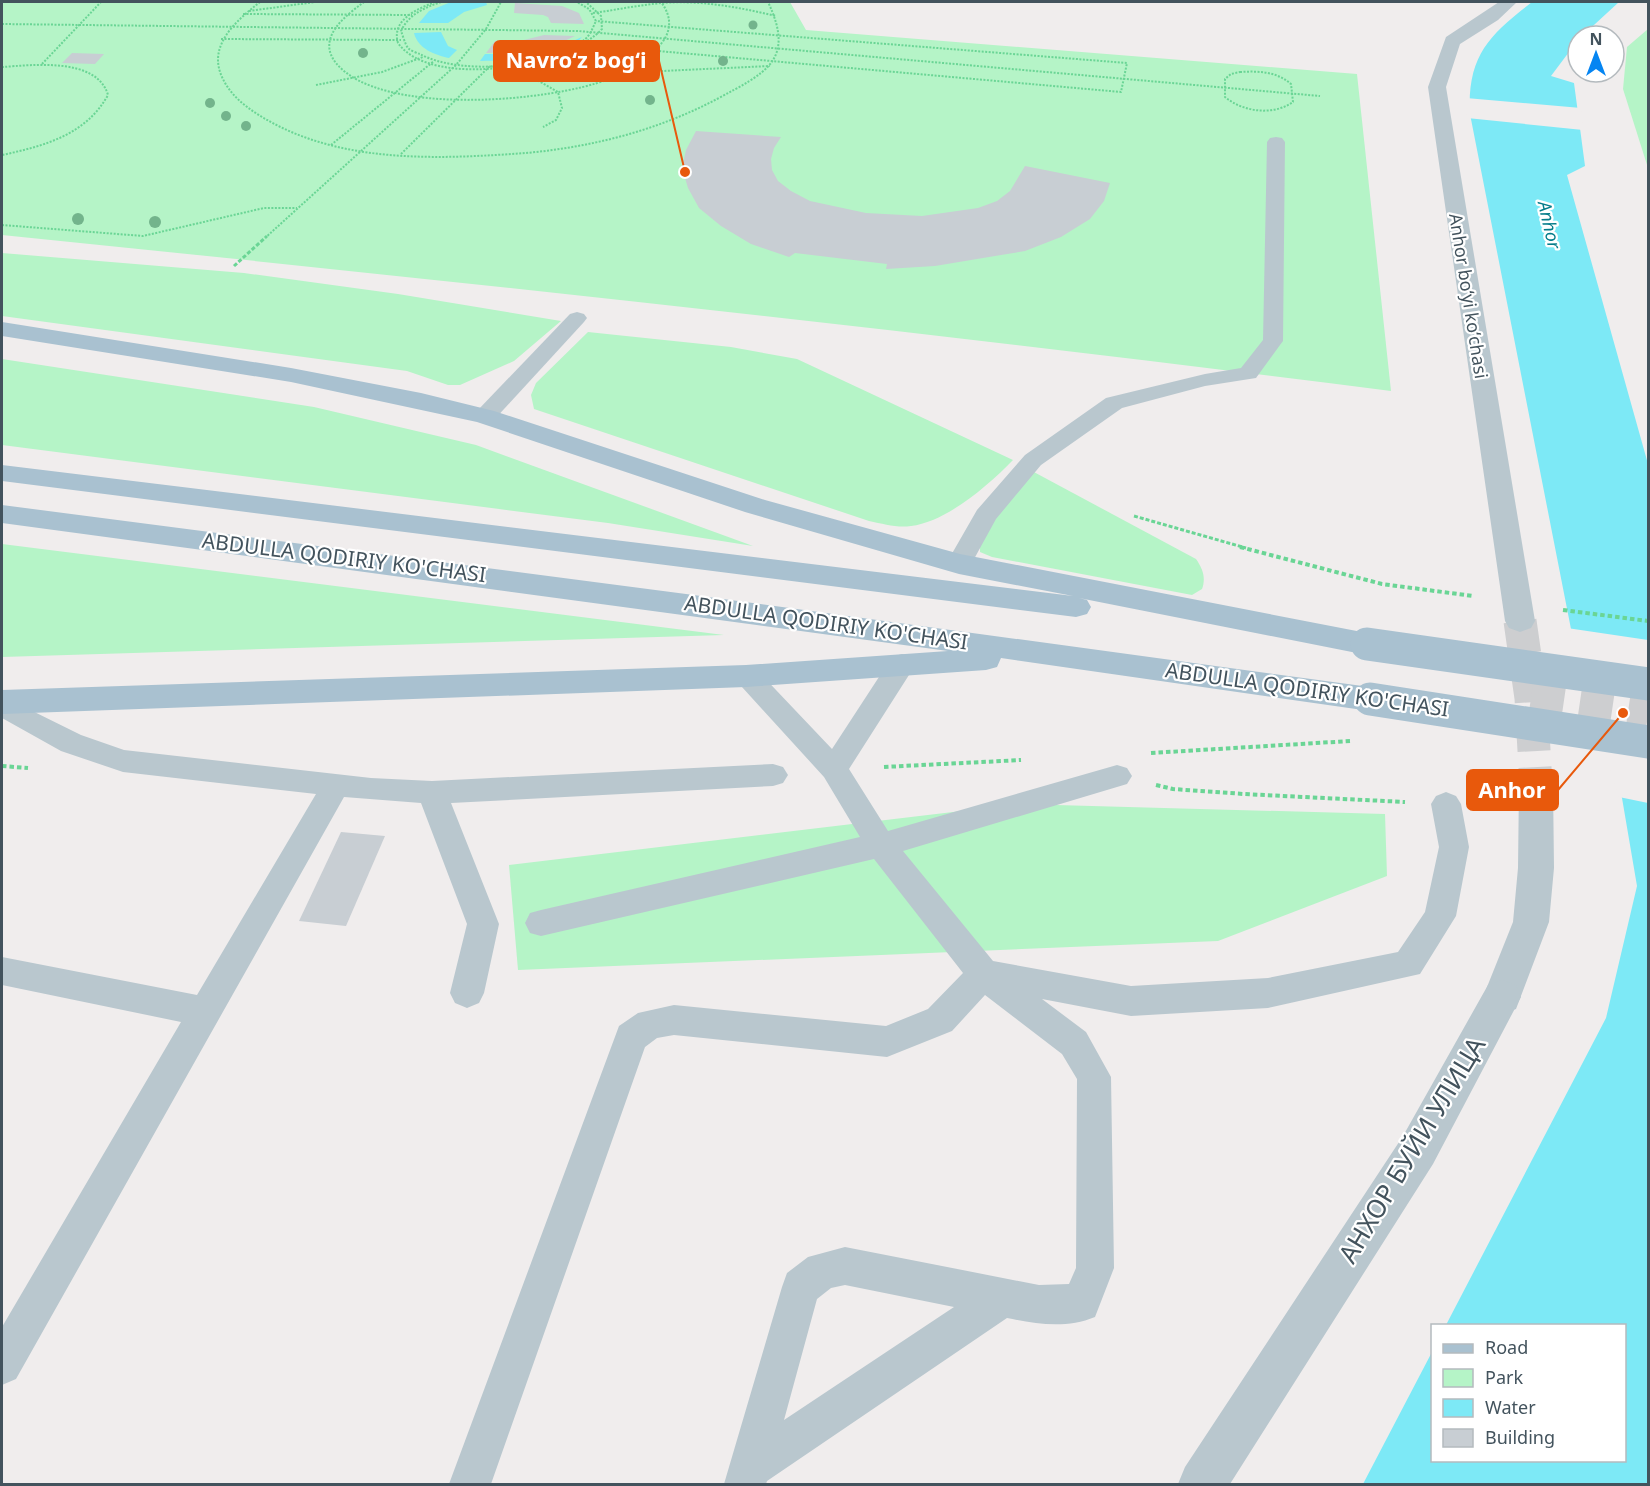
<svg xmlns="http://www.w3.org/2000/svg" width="1650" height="1486" viewBox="0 0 1650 1486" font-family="'Noto Sans',sans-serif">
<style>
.green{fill:#b5f4c7}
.water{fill:#7de9f6}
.pier{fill:#f0eded}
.building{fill:#c8ced3}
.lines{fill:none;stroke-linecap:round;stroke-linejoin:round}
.pedestrian-tunnel{stroke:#cdced0;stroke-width:33;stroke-dasharray:33 16;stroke-linecap:butt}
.path-far2{stroke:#6ad595;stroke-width:2;stroke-dasharray:2 1.5;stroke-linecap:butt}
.path-far1{stroke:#6ad595;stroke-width:3;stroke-dasharray:4 2;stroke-linecap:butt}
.path{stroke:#6ad595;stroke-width:4;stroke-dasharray:4.5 3;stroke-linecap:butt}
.service{fill:#b9c7ce;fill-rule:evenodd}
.pedestrian{fill:#b9c7ce;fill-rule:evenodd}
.minor{fill:#b9c7ce;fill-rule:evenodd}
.primary{fill:#a9c1d0;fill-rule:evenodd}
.path-bridge{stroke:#6ad595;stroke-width:2;stroke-dasharray:2 1.5;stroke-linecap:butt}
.primary-bridge{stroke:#a9c1d0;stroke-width:33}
.tree{fill:#73b48c}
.labels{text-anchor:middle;stroke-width:4.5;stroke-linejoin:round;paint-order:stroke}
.far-water-label{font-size:18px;font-style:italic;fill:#047c8a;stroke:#fff}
.far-street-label{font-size:18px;fill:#43535d;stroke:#fff}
.street-label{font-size:21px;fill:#43535d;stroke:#fff}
.near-street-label{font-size:26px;fill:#43535d;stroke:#fff}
.leader{fill:none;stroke:#e8590c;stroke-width:2}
.callout-dot{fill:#e8590c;stroke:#fff;stroke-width:2}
.callout{fill:#e8590c;stroke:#e8590c;stroke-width:2}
.callout-label{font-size:22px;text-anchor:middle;font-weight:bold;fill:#fff}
</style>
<rect width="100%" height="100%" fill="#f0eded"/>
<g class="green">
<path d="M2 2H790L806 30 1357 74 1391 391C929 332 465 282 2 235Z"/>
<polygon points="1648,29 1648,168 1623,89 1627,47"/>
<polygon points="2,253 244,273 398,294 561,321 514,361 460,385 448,385 407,371 2,316"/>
<path d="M588 332 731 347 797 359 1013 460C989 485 946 522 911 526 897 528 884 524 869 521L534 409 531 395 536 383Z"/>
<polygon points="2,359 314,407 476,445 753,546 608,523 2,445"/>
<path d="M1032 471 1196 559C1203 569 1206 578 1202 589L1192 595 992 557 980 552V541L992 522Z"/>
<polygon points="2,544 724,635 2,657"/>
<polygon points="1020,804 1385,814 1387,876 1218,941 518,970 509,865"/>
</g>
<g class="water">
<polygon points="451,2 486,2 487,5 464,12 448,23 419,23 429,11"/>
<path d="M1532 2H1619L1582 36H1578V40L1551 76 1574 83 1585 166 1567 175 1648 464V1484H1363L1432 1352V1460H1624V1326L1446 1325 1606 1018 1637 886 1622 798 1571 629 1470 114C1467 56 1489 35 1532 2Z"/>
<path d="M441 32 448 46 457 50 449 58C435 55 418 49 414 33Z"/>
<path d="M582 37C561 61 510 60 480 61L485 54C519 54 551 52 582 37Z"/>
</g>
<g class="pier">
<polygon points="1466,98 1581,108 1583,130 1467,118"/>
<polygon points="1567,628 1648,640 1648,803 1619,797"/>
</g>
<g class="building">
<polygon points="515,3 562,6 579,13 584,24 551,23 548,17 543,15 514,13"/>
<polygon points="544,35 575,36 556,45 530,52 486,53 495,41 520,41"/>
<polygon points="72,53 104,54 95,64 62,63"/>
<polygon points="696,131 781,137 774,148 771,159 772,170 778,181 791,191 810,201 866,213 922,216 978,208 997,201 1010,191 1025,166 1110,183 1104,201 1090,219 1061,237 1025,251 935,266 886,269 887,264 795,253 789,257 751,244 721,226 699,208 688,188 682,168 686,150"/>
<polygon points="341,832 385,836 346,926 299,921"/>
</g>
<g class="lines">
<g class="pedestrian-tunnel">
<polyline points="1520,621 1531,698 1536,785"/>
<polyline points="1531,698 1648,715"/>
</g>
<g class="path-far2">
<path d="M260 2C236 21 206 46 223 79 232 98 251 111 269 121 346 164 441 159 526 153 593 147 658 130 717 99 765 73 796 61 768 2"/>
<path d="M364 2C345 16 316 38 336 63 380 117 550 102 609 79 627 72 641 63 655 50 671 36 674 19 661 2"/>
<path d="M441 2C424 8 409 14 401 31 403 36 405 44 408 48 411 51 417 53 420 54 460 76 548 68 584 40 590 36 593 27 596 21L589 9 577 2"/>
<polyline points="249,11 315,2"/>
<path d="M593 13C616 10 639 5 662 3 700 0 738 7 776 16"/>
<polyline points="243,14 412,15"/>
<polyline points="2,24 578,31 1320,96"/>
<polyline points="221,39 401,40"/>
<polyline points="579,44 1121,92 1127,63 596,21"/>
<polyline points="42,64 101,2"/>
<path d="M2 67C33 65 97 57 108 95 86 135 44 146 2 155"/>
<path d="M1240 72C1258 71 1276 71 1291 84L1293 102C1273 116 1243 112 1225 97V79L1231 74Z"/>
<polyline points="316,85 382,72 423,57"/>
<polyline points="331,145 434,61"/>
<polyline points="401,154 490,66 537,80 558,92 562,108 556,120 543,127"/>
<polyline points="2,225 143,236 264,208 297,208"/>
<polyline points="265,238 456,65 486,29 501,2"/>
</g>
<g class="path-far1">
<polyline points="234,266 267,236"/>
<polyline points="1134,516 1246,548"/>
</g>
<g class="path">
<polyline points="1240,547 1382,584 1473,596"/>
<polyline points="1563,610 1648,621"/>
<polyline points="1151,753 1350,741"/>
<polyline points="2,766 28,768"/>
<polyline points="884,767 1021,760"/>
<polyline points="1156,785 1173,789 1244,794 1405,802"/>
</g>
<g class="service">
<polygon points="1276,137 1282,138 1285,142 1283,341 1280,345 1256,378 1205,386 1122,408 1041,465 996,519 968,570 959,572 950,570 946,564 977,510 1025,455 1106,398 1205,374 1241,368 1263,340 1267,142 1270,138"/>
<polygon points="577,312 584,314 587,318 584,322 493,421 485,423 477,421 474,416 477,411 570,314"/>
<path d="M902 654 912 657 916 664 849 769 888 831 1117 765 1127 768 1132 776 1127 784 903 851 993 961 1131 986 1268 978 1398 952 1425 912 1439 847 1431 804 1436 796 1446 792 1456 796 1461 804 1469 847 1456 916 1420 974 1268 1008 1131 1016 1042 999 1086 1032 1111 1077 1114 1268 1095 1317C1066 1329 1036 1324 1007 1318L767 1481 766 1484H724L782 1287 787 1273 808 1257 845 1247 1039 1285 1069 1284 1076 1268 1077 1079 1062 1054 985 995 952 1031 887 1057 674 1035 657 1038 645 1047 491 1484H449L619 1026 638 1013 674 1005 886 1026 928 1009 963 973 874 859 541 936 530 933 525 923 530 913 541 910 860 837 824 777 732 676 736 669 746 666 756 669 832 749 892 657ZM845 1285 954 1307 784 1420 817 1299 831 1288Z"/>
<polygon points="2,696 81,735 124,750 371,778 432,781 773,764 783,767 788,775 783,783 773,786 451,803 499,924 484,993 479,1003 467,1008 455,1003 450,993 467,924 421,803 344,797 16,1379 2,1385 2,1327 181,1022 2,985 2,957 197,995 316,794 123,772 61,751 2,718"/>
</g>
<g class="pedestrian">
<polygon points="1499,2 1517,2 1498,20 1460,44 1446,87 1535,621 1531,628 1520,632 1509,628 1505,621 1428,87 1446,37"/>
<polygon points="1536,772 1548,776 1553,785 1554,868 1549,922 1516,1009 1502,1014 1488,1009 1483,997 1513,922 1518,868 1519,785 1524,776"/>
</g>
<polygon class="minor" points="1502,980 1516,985 1521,997 1433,1164 1230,1484 1178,1484 1185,1467 1403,1136 1488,985"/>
<g class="primary">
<polygon points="2,322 291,368 421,393 494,411 765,500 960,554 1367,633 1378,636 1382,644 1378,652 1367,655 1079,598 1087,600 1091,607 1087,614 1076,617 2,481 2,465 1073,596 959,574 745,512 477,422 291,382 2,336"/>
<polygon points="2,505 686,594 1370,687 1381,691 1386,699 1381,707 1370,711 1001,658 997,667 986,670 746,687 2,714 2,690 746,665 948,651 2,523"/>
</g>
<g class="path-bridge">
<path d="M435 2C417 9 391 20 398 43 431 90 568 67 602 29L601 16 586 2"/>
<polyline points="507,69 619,73 770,66"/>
</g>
<g class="primary-bridge">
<polyline points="1367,644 1648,684"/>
<polyline points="1370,699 1648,742"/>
</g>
</g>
<g class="tree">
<circle cx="753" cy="25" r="4.5"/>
<circle cx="363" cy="53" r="5"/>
<circle cx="723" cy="61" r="5"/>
<circle cx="650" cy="100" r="5"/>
<circle cx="210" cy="103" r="5"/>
<circle cx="226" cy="116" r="5"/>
<circle cx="246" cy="126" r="5"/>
<circle cx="78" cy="219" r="6"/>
<circle cx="155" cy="222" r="6"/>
</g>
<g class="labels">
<g class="far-water-label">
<text transform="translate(1549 225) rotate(77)" y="6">Anhor</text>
</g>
<g class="far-street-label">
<text transform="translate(1468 296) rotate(81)" y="6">Anhor boʻyi koʻchasi</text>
</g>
<g class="street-label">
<text transform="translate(344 558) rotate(7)" y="7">ABDULLA QODIRIY KO'CHASI</text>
<text transform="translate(826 623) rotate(8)" y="7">ABDULLA QODIRIY KO'CHASI</text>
<text transform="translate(1307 690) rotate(8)" y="7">ABDULLA QODIRIY KO'CHASI</text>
</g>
<g class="near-street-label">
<text transform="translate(1412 1150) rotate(-59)" y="9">АНХОР БУЙИ УЛИЦА</text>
</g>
</g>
<path class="leader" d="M685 172L659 61M1623 713L1558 790"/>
<g class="callout-dot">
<circle cx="685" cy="172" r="6"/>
<circle cx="1623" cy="713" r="6"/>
</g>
<g class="callout">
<rect x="494" y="41" width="165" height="40" rx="6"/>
<rect x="1467" y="770" width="91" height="40" rx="6"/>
</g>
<g class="callout-label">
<text x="576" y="68">Navroʻz bogʻi</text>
<text x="1512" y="798">Anhor</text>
</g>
<rect width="1650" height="1486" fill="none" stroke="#43535d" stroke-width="6"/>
<rect x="1431" y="1324" width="195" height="138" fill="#ffffff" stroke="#b4babe" stroke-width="1.5"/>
<rect x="1443" y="1344" width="30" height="9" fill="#a9c1d0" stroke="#b4babe" stroke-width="1.5"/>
<text x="1485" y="1354" font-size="18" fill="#43535d">Road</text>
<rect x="1443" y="1369" width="30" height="18" fill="#b5f4c7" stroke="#b4babe" stroke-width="1.5"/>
<text x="1485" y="1384" font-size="18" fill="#43535d">Park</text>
<rect x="1443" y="1399" width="30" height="18" fill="#7de9f6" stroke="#b4babe" stroke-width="1.5"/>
<text x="1485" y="1414" font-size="18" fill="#43535d">Water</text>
<rect x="1443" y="1429" width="30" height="18" fill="#c8ced3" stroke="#b4babe" stroke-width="1.5"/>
<text x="1485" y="1444" font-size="18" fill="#43535d">Building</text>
<g transform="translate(1596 54)"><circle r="28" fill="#ffffff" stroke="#b4babe" stroke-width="1.5"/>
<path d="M0-4.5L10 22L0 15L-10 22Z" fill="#0585f2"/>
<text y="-9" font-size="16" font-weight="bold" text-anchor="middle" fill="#43535d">N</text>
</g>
</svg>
